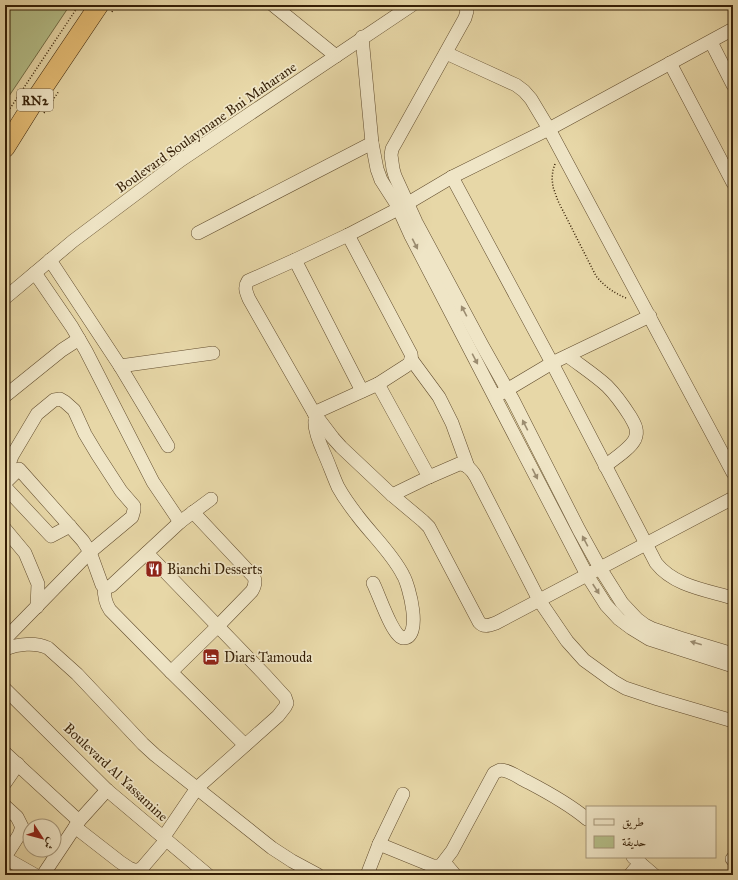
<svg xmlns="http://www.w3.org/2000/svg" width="738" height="880" viewBox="0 0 738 880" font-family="'IM FELL Great Primer',Amiri,serif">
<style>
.green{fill:#b4be88;stroke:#746e47}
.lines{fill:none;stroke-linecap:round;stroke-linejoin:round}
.minor-casing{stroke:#624d2e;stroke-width:14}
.highway-casing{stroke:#351f06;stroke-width:20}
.path{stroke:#351f06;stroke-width:1.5;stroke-dasharray:1 2;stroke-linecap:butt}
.minor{stroke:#efe5c6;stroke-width:13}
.highway{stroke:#e4bc74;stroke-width:19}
.oneway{fill:#9b8c70}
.labels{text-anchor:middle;stroke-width:3.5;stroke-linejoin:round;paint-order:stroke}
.shield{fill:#efe5c6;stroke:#6d5a40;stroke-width:1}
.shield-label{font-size:13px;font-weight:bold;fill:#351f06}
.street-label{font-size:14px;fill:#351f06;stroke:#efe5c6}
.poi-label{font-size:14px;fill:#351f06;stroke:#efe5c6;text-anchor:start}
</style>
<rect width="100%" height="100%" fill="#e7d7a7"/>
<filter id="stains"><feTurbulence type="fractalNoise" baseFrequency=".005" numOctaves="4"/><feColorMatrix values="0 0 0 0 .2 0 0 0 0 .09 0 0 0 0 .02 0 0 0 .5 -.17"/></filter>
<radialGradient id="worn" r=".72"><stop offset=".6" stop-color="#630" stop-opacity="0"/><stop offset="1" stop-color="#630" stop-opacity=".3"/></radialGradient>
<polygon class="green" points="5,5 70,5 5,102"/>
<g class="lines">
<g class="minor-casing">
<g id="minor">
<polyline points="273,5 336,56"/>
<polyline points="465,5 467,11 465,18 396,142 392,149 391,155 393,169 395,176 416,222 482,345 513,400 579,530 600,568 622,603 637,619 645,625 653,629 680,638 733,654"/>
<path d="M733 29 549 129 452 177 398 209 348 235 295 260 248 281C244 287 246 292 249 299L314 413 333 438 341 447 392 495 423 521 429 527 479 622C484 628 490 625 496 623L733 498"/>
<polyline points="362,37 372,143 377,169 381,180 397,205 411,236 587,575 606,605 619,619 631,628 649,639 733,666"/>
<polyline points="711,42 733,85"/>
<polyline points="446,53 516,85 524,91 531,99 549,129 733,473"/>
<polyline points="670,63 733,183"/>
<path d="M452 177 552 363 656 563C674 586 706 590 733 598"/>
<polyline points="198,233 372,143"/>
<polyline points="50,260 120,366 168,446"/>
<polyline points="295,260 362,391"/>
<polyline points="35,273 72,327 79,339"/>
<polyline points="5,298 73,241 181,160 412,5"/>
<path d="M568 356C581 366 595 375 607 386 616 395 623 405 630 416 634 423 639 430 635 439 630 449 614 459 605 466"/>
<polyline points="411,359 439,397 452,423 468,467"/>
<polyline points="120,366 213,353"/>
<polyline points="378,384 429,477"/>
<polyline points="500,394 552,363 650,316"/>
<polyline points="5,396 62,350 79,339 86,351 153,482 180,522"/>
<path d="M314 413 378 384 406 366C411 363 412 359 411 354L348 235"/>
<path d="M318 419 315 421C314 430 320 444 324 453 329 464 333 476 338 487 343 496 350 506 357 515 371 534 392 553 403 575 409 585 423 638 403 638 393 638 378 592 373 583"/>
<polyline points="5,472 8,467 12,456 37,414 54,400 60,399 65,402 74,410 85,434 97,454 121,491 134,506 134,510 132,517 90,552 5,639"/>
<path d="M5 483 19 469 83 541 90 552 102 585C105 588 107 588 111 586L180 522 211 499"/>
<polyline points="5,487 51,536 70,526"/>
<path d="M392 495 429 477 459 464C467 464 472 470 476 477L539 600 567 641 584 660 613 681 625 688 658 699 733 721"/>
<polyline points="5,529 25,553 38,584 37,607"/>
<polyline points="147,553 264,674 285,697 287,703 285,707 278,716 197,788 163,838"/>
<path d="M104 586C104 596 105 603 110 610L171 672 245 745"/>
<path d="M5 649C18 644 35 642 48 648L77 674 143 744 155 755 272 848 292 861 318 875"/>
<path d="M171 672 218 626 252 591C255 586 256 582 254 577L193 512"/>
<polyline points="5,689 107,790 208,875"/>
<polyline points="5,753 79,821"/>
<polyline points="5,783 18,764"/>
<polyline points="5,806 17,817 22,827 19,835 5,857"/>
<polyline points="75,827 120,862 129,868 134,870 138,870 142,868 166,840"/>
<path d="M379 844 433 866H439L442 864 452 851 494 773 500 770C510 770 519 778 528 782 549 793 569 804 587 819"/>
<polyline points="633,857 654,875"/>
<polyline points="5,858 35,875"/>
<polyline points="733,858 732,859 733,860"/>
<polyline points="444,862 455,875"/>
<polyline points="43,875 79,821 107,790"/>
<polyline points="367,875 379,844 403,794"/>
<polyline points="630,875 640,863"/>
</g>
</g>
<g class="highway-casing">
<polyline id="highway" points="5,148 35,100 99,5"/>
</g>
<g class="path">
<polyline points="112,12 116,5"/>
<polyline points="44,113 59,91"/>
<polyline points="5,116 79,5"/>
<path d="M555 164 553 170 552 178 553 187 558 201 596 276C604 286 614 293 626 298"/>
</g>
<use href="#minor" class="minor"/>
<use href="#highway" class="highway"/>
</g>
<defs><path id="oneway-solid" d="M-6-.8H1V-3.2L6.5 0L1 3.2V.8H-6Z"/></defs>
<g class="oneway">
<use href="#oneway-solid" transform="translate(415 244) rotate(63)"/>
<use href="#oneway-solid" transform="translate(464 311) rotate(-118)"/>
<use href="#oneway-solid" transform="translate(475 359) rotate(62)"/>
<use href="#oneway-solid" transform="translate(525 425) rotate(-117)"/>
<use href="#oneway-solid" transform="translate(535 474) rotate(63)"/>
<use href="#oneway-solid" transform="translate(585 541) rotate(-118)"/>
<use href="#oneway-solid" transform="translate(596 589) rotate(57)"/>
<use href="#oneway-solid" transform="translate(696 643) rotate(-164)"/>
</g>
<defs>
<g id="restaurant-square" transform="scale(0.9)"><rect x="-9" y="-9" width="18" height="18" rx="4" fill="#8f2418" stroke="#efe5c6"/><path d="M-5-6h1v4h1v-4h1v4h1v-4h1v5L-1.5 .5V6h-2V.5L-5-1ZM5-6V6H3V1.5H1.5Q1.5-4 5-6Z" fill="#fff"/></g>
<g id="hotel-square" transform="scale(0.9)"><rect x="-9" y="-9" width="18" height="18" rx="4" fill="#8f2418" stroke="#efe5c6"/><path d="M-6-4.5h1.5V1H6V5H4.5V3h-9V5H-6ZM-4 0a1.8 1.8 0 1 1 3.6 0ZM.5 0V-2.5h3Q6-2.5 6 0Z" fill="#fff"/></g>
</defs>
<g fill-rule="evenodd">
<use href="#restaurant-square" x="154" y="569"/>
<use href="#hotel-square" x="211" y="657"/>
</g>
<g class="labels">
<rect class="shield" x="17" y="89" width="36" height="22" rx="3"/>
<g class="shield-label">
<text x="35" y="105">RN2</text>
</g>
<g class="street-label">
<text transform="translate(206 127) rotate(-35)" y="5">Boulevard Soulaymane Bni Maharane</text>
<text transform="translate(116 772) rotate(43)" y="5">Boulevard Al Yassamine</text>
</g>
<g class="poi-label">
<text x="167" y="574">Bianchi Desserts</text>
<text x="224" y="662">Diars Tamouda</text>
</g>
</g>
<rect width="738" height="880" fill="none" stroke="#e7d7a7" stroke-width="20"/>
<rect x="6" y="6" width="726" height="868" fill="none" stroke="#351f06" stroke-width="2"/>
<rect x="10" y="10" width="718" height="860" fill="none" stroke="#351f06"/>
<rect x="586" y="806" width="130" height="52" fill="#efe5c6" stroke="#a59679"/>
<rect x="594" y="819" width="20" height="6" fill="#efe5c6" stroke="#a59679"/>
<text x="622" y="826" font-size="12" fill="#351f06">طريق</text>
<rect x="594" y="836" width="20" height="12" fill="#b4be88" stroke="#a59679"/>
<text x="622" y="846" font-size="12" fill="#351f06">حديقة</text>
<g transform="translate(42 838) rotate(126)"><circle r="19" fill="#efe5c6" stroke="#a59679"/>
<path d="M0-3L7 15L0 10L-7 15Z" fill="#8f2418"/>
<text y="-6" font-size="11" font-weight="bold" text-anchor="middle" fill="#351f06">ش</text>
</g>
<rect width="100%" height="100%" filter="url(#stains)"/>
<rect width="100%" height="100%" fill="url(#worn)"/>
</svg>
